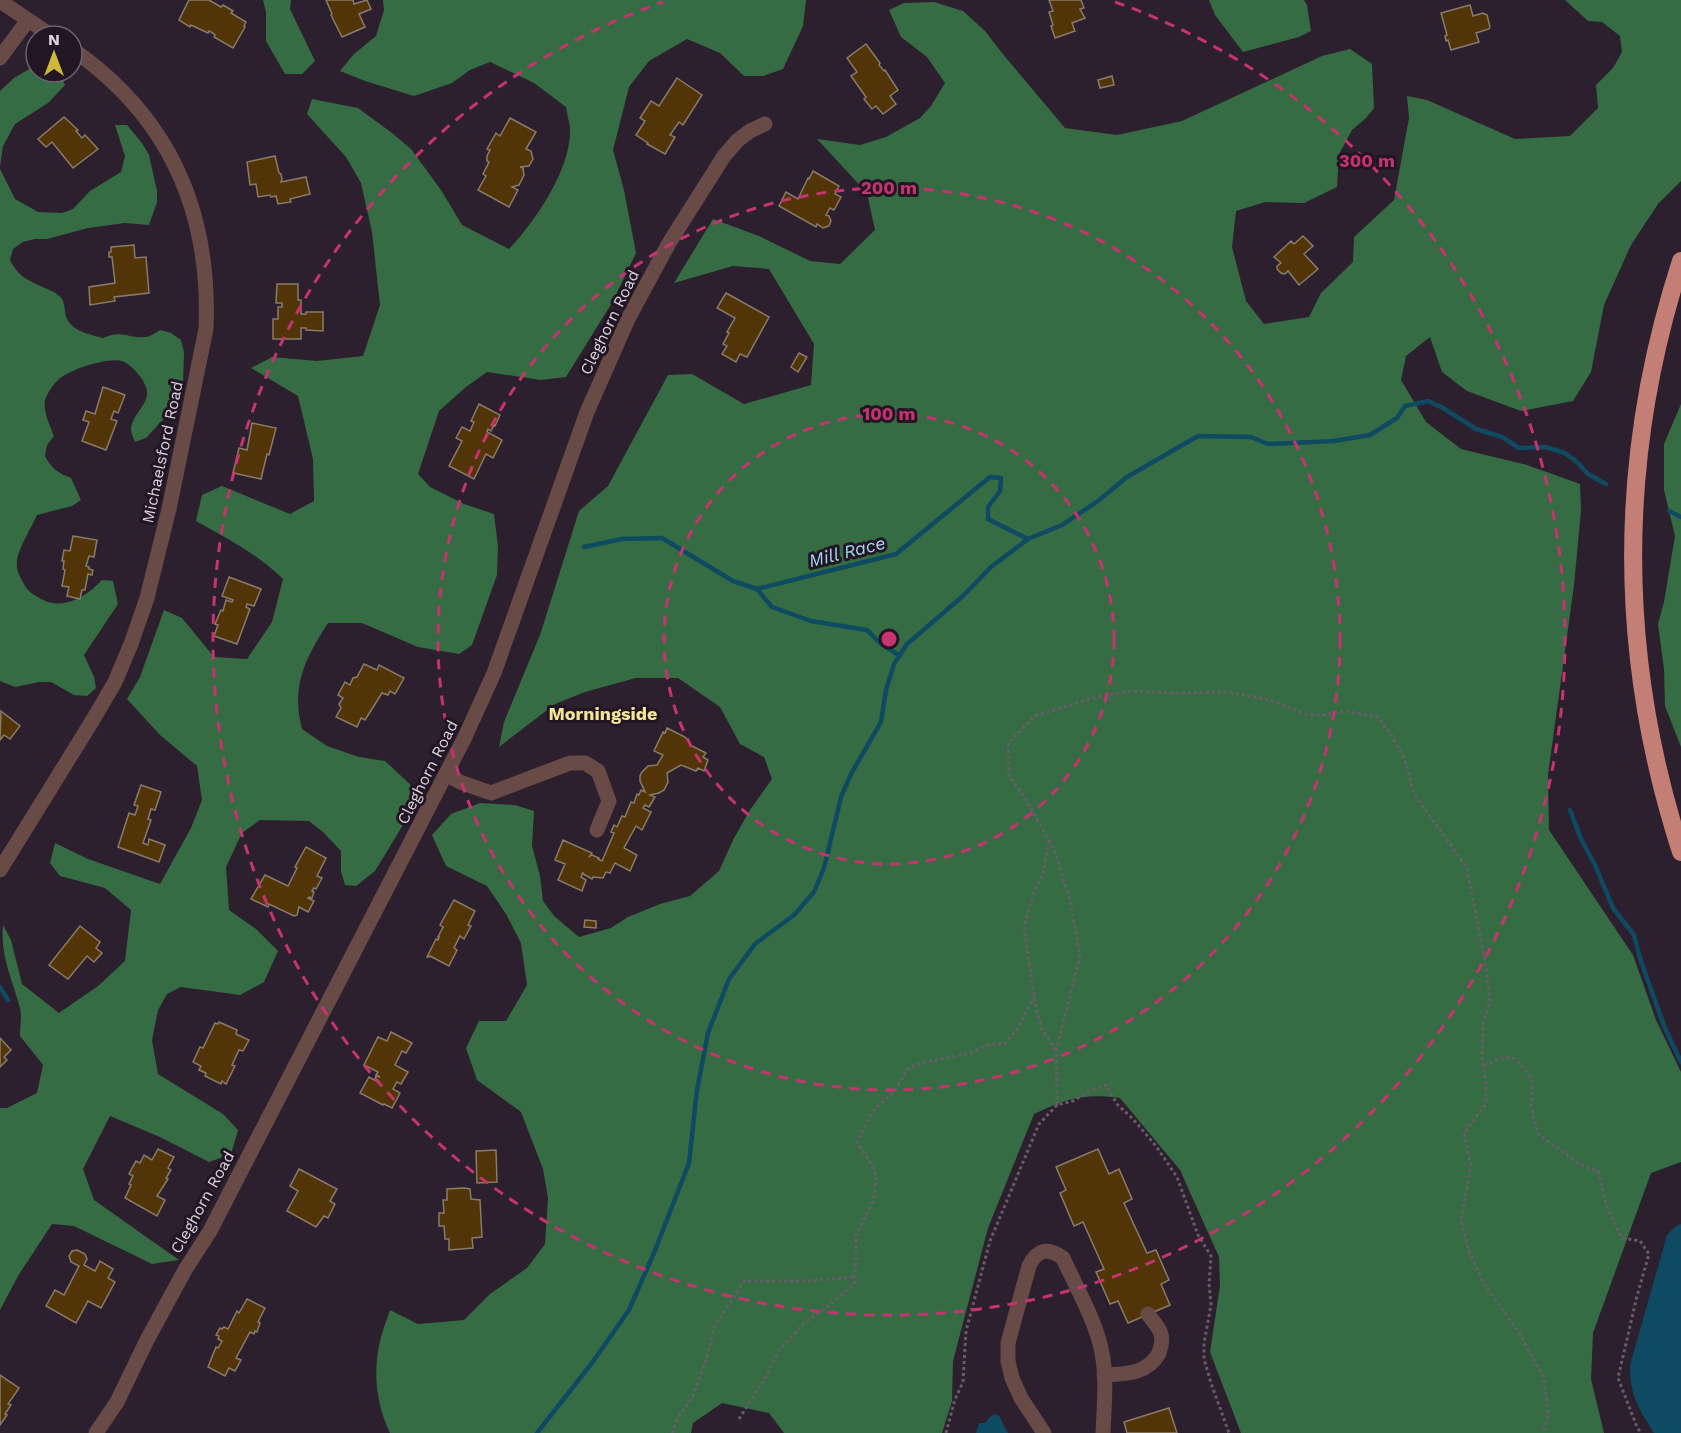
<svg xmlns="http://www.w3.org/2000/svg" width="1681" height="1433" viewBox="0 0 1681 1433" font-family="'Work Sans',sans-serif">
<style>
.forest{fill:#366c43}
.water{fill:#0e4b62}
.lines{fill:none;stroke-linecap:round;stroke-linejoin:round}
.stream{stroke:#0e4b62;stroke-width:4.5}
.building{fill:#513508;stroke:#897b69;stroke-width:1.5}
.path{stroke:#685c69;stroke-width:3;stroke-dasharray:3 3;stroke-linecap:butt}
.minor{stroke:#684b47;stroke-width:15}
.highway{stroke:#c37f75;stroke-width:18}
.ring{fill:none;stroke:#c6346f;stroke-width:3;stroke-dasharray:10 8}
.labels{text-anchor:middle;stroke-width:6;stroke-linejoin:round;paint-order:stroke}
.street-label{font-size:16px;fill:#ddd4de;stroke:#221624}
.water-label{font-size:18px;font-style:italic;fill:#a2dcf7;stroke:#221624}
.neighbourhood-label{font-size:18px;font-weight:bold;fill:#f2e697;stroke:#221624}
.centre{fill:#c6346f;stroke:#221624;stroke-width:3}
.ring-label{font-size:18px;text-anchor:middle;font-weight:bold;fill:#c6346f;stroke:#221624;stroke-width:6;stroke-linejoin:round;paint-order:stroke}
</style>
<rect width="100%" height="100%" fill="#2c1f2e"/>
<g class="forest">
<polygon points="263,0 291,0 290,9 315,61 302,74 285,74 266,41 266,12"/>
<path d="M383 0H806L803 26 783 69 763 76H744L720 53 687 39 649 61 629 87 613 150 624 190 636 253 613 301 566 377 541 380 487 372 466 387 439 411 418 474 430 487 464 504 494 514 498 547 497 575 472 645 459 654 418 647 362 623H328C305 659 291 686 302 729L327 746 359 757 385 761 413 787 403 825 375 871 356 886 345 885 341 871V851L323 832 309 821 260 820 242 833 226 867 229 910 256 929 278 951 264 982 240 995 181 987 167 994 158 1010 152 1040 158 1074 223 1114 238 1130 231 1154 209 1162 160 1137 110 1116 83 1169 94 1200 179 1260 152 1264 74 1226 52 1224 18 1276 0 1310V1108H7L37 1093 43 1065 20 1036C20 1027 22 1016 20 1008 12 978 0 956 3 925L11 940 22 984 59 1013 98 986 125 961 131 910 105 888 60 876 50 863 55 843 88 859 160 884 191 828 202 800 197 766 160 735 127 699 140 677 164 610 182 618 214 657 247 659 272 622 283 579C258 554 226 538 196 521L202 495 222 486 290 514 314 501 313 459 298 396 251 368 272 357 317 361 363 356 380 305 372 232 361 183 346 157 307 114 312 99 358 108 392 133 411 149 441 190 462 225 509 249C535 222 571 169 570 130 570 123 567 115 566 107L534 83 490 62 470 70 452 83 414 96 365 81 340 71 354 54 376 36 384 10Z"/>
<polygon points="1209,0 1304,0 1307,5 1311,31 1299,37 1243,52 1215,15"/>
<path d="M1565 0H1681V181L1658 204 1631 245 1604 305 1591 372 1573 401 1521 411 1467 391 1442 372 1430 337 1406 356 1401 380 1426 422 1461 449 1527 465 1580 484 1581 511 1574 585 1548 775 1549 830 1633 955 1656 1020 1681 1072V1162L1651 1173 1593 1333 1591 1379 1604 1433H1241L1210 1352 1220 1286 1219 1257 1180 1170 1120 1098C1084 1093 1066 1099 1034 1114L988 1228 953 1361 952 1401 942 1433H784L769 1413 722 1403 693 1423 691 1433H390C377 1406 373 1376 379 1346 381 1334 386 1322 390 1310L418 1324 464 1320 490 1294 527 1268 545 1244 548 1198 543 1169 521 1112 477 1080 466 1048 479 1021H506L527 985 521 943 506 914 487 886 446 866 432 835 451 814 480 803 515 805 534 811 532 846 540 876 543 901 554 916 579 937 611 928 628 917 660 904 690 896 719 871 734 838 750 810 772 779 764 757 740 744 720 707 678 678H636L585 692 555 704 499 747 504 722 540 635 579 511 608 486 668 375 692 374 744 404 811 385 814 344 769 269 733 266 674 283 713 219 759 236 810 261 840 264 875 230 867 193 817 139 860 145 886 137 920 118 931 106 945 83 927 57 901 37 889 10 904 3 934 2 963 11 985 31 1002 53 1065 128 1117 135 1182 121 1322 56 1350 49 1372 64 1374 108 1366 118 1352 130 1339 154 1337 187 1304 203 1265 202 1236 211 1232 247 1246 301 1264 324 1309 317 1321 293 1353 262 1354 237 1394 200 1409 118 1407 96 1427 100 1515 139 1570 136 1598 108 1596 85 1613 68 1622 52 1620 36 1602 22 1588 21Z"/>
<polygon points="36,65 36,72 59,72 65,85 48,103 15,124 3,146 0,166 0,91 14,78"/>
<path d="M115 125H127L142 143 149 155 157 191V202L149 225 125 223 88 228 47 239H35L23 242 13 249 10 260C19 278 28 280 45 288 49 290 55 292 58 295 64 299 64 304 65 311 66 330 88 334 103 338 123 329 128 339 146 337 151 336 155 333 160 330L171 333 181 340 184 352 183 387 172 410 146 438 135 442C133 437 131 433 131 429 132 413 152 403 146 387 143 378 131 364 122 361 107 357 67 370 57 381 52 386 47 394 45 400 43 412 50 425 54 436L47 445 45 456C51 468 58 473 71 478L81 500 72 506 37 515C32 526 17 551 17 562 16 571 20 577 24 584 28 592 33 594 41 599 63 611 86 597 102 580L113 581 118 604 84 655 94 677 96 688 87 696 74 695 51 682H39L15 687 0 681V169L15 199 38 212 62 213 73 209 90 191 121 172 125 156Z"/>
<polygon points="1681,404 1681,747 1665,706 1664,669 1658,624 1664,602 1675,536 1664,490 1664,444"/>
</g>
<g class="water">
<path d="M1681 1224V1433H1654C1639 1410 1629 1393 1630 1365L1667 1235 1675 1227Z"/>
<polygon points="995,1414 999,1416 1008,1433 976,1433 979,1423 985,1423 990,1417"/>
</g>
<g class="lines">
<g class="stream">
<polyline points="1669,511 1681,517"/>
<polyline points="584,547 622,539 662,538 733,581 757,589 772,607 811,621 867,630 880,643 900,656"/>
<polyline points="757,589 896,554 990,477 1001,478 1000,491 988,507 988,519 1028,539"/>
<polyline points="1570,810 1581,839 1595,865 1613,908 1634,935 1640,958 1664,1026 1681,1062"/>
<polyline points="0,987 8,1000"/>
<polyline points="537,1433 592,1363 629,1310 656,1248 689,1163 697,1090 708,1033 729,979 755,944 794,915 814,892 824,868 841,797 851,774 881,722 886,690 894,664 907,644 963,596 991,567 1028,539 1062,525 1098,501 1127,477 1198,436 1251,437 1268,444 1334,441 1370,435 1397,418 1405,406 1428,401 1443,408 1476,429 1502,437 1519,448 1545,447 1565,453 1577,462 1588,474 1606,484"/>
</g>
</g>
<g class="building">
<polygon points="189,0 209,0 221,7 223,5 233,11 231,13 246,22 244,26 245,27 233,48 214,37 215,35 211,32 209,31 208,33 191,25 190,27 179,20"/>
<polygon points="326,0 353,0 354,4 367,0 371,9 359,14 365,27 342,37 331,15 332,14"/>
<polygon points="1049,0 1081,0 1084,8 1080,9 1085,18 1072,23 1075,31 1055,38 1051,26 1053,25 1049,12 1053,11"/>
<polygon points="1470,5 1473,16 1483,13 1487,15 1490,27 1489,29 1476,33 1479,42 1451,50 1448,40 1446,41 1445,36 1447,35 1441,13"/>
<polygon points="866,44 880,63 879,65 884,71 885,70 898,90 890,96 896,104 883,114 876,106 872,109 864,99 866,97 851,76 857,72 847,58"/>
<polygon points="1112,76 1114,85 1100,88 1098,80"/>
<polygon points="677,78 702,95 683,125 679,122 670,135 675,137 665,154 647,144 648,143 636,135 645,121 640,118 651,101 659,106"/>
<polygon points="64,117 78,130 76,131 82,138 85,135 98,149 73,168 52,142 46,147 38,139"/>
<polygon points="510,118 536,132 526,149 531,151 533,159 529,166 520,167 523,168 524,175 519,185 512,187 518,190 509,207 478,190 486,176 483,174 489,162 487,161 487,156 490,150 487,149 496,133 500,136"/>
<polygon points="275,156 279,173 281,174 282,179 281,182 306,177 310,194 290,199 291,202 278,204 276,196 271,197 270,195 258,197 256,184 250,185 247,162"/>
<polygon points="813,171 839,186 835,194 841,197 834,210 830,208 826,215 829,216 831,221 829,226 823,228 817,224 816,227 779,206 786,192 798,199 808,178 809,179"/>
<polygon points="1303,236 1313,246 1304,254 1318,269 1299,285 1288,271 1285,274 1281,273 1277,269 1277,266 1281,263 1274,257 1291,241 1294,244"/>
<polygon points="134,245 135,258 146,257 149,293 114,297 115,301 90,305 89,287 115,283 112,257 109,257 109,252 111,252 111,247"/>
<polygon points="277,284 298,284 298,300 301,300 301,314 306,314 306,312 323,312 323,331 306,330 306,328 301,328 301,339 273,339 273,319 278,319 278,307 282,307 282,303 276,303"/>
<polygon points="726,293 769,317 747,357 740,354 736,362 722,354 727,346 723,344 729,333 727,332 735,318 717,308"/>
<polygon points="799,353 807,357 798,372 791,367"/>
<polygon points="103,387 125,395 118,413 114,411 111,419 117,421 106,450 82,441 89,422 83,420 86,411 95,414"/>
<polygon points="479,404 500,415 495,426 494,425 491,431 488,429 487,432 502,440 493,458 486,454 474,479 449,466 462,441 456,438 462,427 470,431 474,422 471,421"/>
<polygon points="252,423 276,428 269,455 267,454 261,479 233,473 239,448 247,450"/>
<polygon points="73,536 97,540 94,557 89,556 86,566 89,567 89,569 93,570 92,575 88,574 85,590 82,590 80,599 67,596 69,587 62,586 65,570 63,569 64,561 62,561 64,550 70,551"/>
<polygon points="229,577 261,589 254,606 247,604 246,607 250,609 237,644 214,636 218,625 215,624 221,610 223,611 226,600 232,602 233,600 222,596"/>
<polygon points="364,664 377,670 379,665 404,678 395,694 390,691 388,695 382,693 365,720 361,718 357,727 336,717 341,708 339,704 343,698 338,695 345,682 350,685 353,678 357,677"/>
<polygon points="1,711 20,726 10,739 4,735 0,740"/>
<polygon points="667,728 685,737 689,741 690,745 706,753 703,757 708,760 704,771 698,768 696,771 681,765 667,773 668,782 664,790 659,793 650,795 655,797 649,807 645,805 643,808 651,812 642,830 636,826 624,848 637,855 630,871 615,863 610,873 606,872 603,878 593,877 592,879 583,874 583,872 581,877 586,880 582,891 558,880 565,864 555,860 563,840 592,853 590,856 592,855 599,858 598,859 602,861 614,833 611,832 614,825 617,827 622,816 625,817 631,802 634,803 637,794 639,795 641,790 645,792 640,781 640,776 642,772 648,766 657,765 663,755 654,751 663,732 665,733"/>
<polygon points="141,785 161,792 155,810 151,809 148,819 151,820 143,843 148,845 149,839 165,845 159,862 118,847 129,813 135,815 138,806 134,805"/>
<polygon points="306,847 326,858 317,876 322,878 316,889 314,888 312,891 314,892 312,898 309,897 308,898 314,901 308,912 299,907 297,915 294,916 269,904 268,907 251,899 265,875 288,886 297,868 295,867"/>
<polygon points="454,900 475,911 468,925 471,926 464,939 460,936 454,948 457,950 449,966 430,956 429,957 427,957 436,939 438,940 439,937 438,937 443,927 440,925"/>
<polygon points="585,920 596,921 596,928 584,927"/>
<polygon points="80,926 100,942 96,948 102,953 94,962 87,956 68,979 49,965"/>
<polygon points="219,1022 237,1030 236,1034 249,1040 243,1051 239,1050 232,1065 235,1066 226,1084 222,1081 221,1084 205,1076 206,1073 199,1070 201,1066 193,1062 200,1047 203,1048 215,1023 218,1024"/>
<polygon points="391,1032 412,1043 406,1053 402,1051 395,1065 408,1072 401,1084 397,1082 393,1089 400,1093 392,1108 384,1104 383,1105 360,1093 369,1077 378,1082 375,1079 376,1076 380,1077 376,1075 378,1072 364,1065 378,1037 387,1041"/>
<polygon points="0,1038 11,1050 4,1057 7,1060 0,1067"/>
<polygon points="158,1149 174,1157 168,1168 171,1170 166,1178 168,1179 157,1196 165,1200 157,1216 125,1198 131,1185 129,1184 133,1176 129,1174 136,1161 140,1163 144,1155 152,1160"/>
<polygon points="1098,1149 1109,1174 1119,1169 1132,1199 1124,1203 1147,1253 1156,1250 1169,1280 1161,1284 1170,1305 1128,1323 1118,1301 1110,1304 1096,1272 1104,1269 1083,1222 1074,1226 1060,1193 1066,1190 1056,1167"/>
<polygon points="496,1150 497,1182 477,1183 476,1151"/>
<polygon points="299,1169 337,1189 330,1201 335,1204 328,1218 324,1216 316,1227 287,1211 298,1191 290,1186"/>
<polygon points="464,1188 470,1189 471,1199 480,1200 482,1237 472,1238 473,1248 449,1250 449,1239 445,1239 444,1226 439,1226 439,1213 444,1213 443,1200 447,1200 447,1189"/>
<polygon points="77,1250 85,1254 87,1259 84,1265 95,1271 100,1261 113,1269 108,1278 115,1282 101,1308 88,1301 76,1323 46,1306 55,1290 64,1295 79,1266 71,1262 69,1256 72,1251"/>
<polygon points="247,1299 265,1308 258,1322 260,1323 257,1332 255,1331 254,1334 250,1332 236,1358 241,1360 235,1371 229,1368 225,1376 208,1367 216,1347 218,1348 222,1341 218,1339 219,1336 216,1335 220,1328 222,1329 224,1327 228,1329 237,1311 239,1313"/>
<polygon points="0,1375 19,1388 8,1404 11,1405 5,1414 7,1415 0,1425"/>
<polygon points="1169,1408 1177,1433 1127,1433 1124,1422"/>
</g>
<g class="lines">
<g class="path">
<polyline points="1049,841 1043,874 1034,892 1024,927 1035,1003 1042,1030 1056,1050"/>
<polyline points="1484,1066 1501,1058 1513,1058 1524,1068 1532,1080 1531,1107 1538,1134 1581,1165 1598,1171 1607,1207 1622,1238 1640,1241 1649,1254 1637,1296 1618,1378 1637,1427 1641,1433"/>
<polyline points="1057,1105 1056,1050 1080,957 1070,900 1054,849 1022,793 1009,777 1008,743 1035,716 1100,696 1133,691 1175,693 1228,692 1270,700 1305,714 1322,715 1345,711 1378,717 1392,736 1406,763 1414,794 1467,868 1486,966 1490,1000 1483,1025 1482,1058 1486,1083 1486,1104 1464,1133 1471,1166 1461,1220 1469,1251 1484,1284 1518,1331 1544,1378 1548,1416 1543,1433"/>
<polyline points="739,1419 765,1378 778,1352 804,1323 827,1307 854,1284 856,1263 856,1235 873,1202 876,1176 870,1162 857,1142 873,1111 895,1090 908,1069 921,1063 971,1053 986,1045 1006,1043 1017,1029 1034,997"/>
<polyline points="672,1433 678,1418 693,1396 705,1363 715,1326 744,1281 806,1281 854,1277"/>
<polyline points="946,1433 955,1399 963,1382 966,1331 990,1241 1039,1124 1057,1105 1073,1101 1090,1091 1106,1085 1117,1104 1133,1119 1156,1146 1177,1177 1198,1235 1211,1256 1209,1284 1211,1305 1204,1343 1204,1359 1211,1383 1229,1433"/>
</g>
<g class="minor">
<polyline points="0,1 52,36"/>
<polyline points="0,58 28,20"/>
<polyline points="446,774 460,782 491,793 570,763 585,763 598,771 609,801 597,830"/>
<path d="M0 870 94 718 115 682 131 644 147 598 169 509 206 329C211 212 170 117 72 49"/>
<path d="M1104 1375C1125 1374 1148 1374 1159 1353 1161 1347 1163 1340 1161 1334 1159 1327 1152 1320 1148 1314"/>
<polyline points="96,1433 117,1402 147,1340 185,1270 210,1231 465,737 494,673 587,412 628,319 669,243 724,156 738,140 750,131 765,124"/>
<path d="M1044 1433 1021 1398 1012 1378 1008 1361V1343L1029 1266C1037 1249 1048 1247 1063 1258 1076 1287 1097 1323 1102 1353 1107 1379 1104 1407 1103 1433"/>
</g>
<path class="highway" d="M1681 261C1617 458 1617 654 1681 852"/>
</g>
<g class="ring">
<circle cx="889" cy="639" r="225"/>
<circle cx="889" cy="639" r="451"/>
<path d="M1115 2A676 676 0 1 1 663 2"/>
</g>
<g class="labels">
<g class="street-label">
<text transform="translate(609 322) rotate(-64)" y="6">Cleghorn Road</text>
<text transform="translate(162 452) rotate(-78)" y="6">Michaelsford Road</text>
<text transform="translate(427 772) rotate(-63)" y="6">Cleghorn Road</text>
<text transform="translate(202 1202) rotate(-61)" y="6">Cleghorn Road</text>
</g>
<g class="water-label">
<text transform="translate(847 552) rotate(-14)" y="6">Mill Race</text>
</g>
<g class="neighbourhood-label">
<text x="603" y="720">Morningside</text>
</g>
</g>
<circle cx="889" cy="639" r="9" class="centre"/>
<g class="ring-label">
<text x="1367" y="167">300 m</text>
<text x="889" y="194">200 m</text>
<text x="889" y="420">100 m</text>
</g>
<g transform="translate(54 54)"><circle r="28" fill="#221624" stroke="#6d626e" stroke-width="1.5"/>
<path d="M0-4.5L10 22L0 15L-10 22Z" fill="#ccb939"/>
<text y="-9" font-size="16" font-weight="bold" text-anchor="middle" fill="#ddd4de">N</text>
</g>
</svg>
